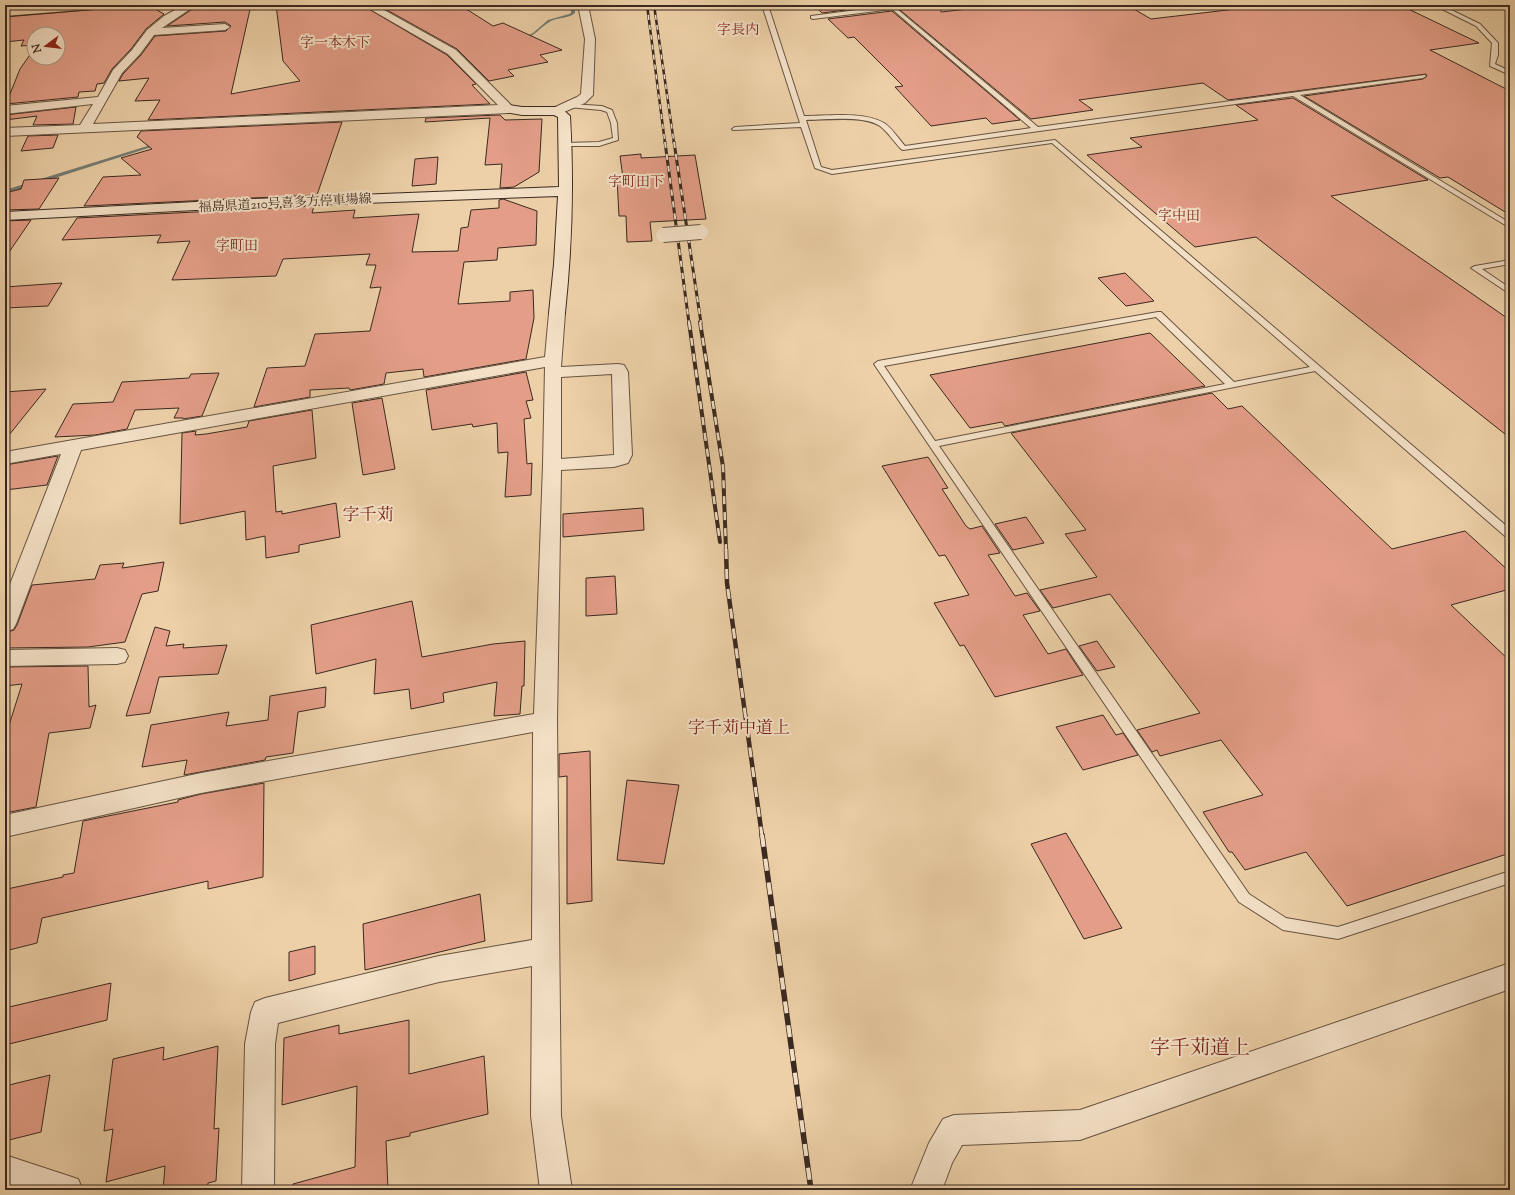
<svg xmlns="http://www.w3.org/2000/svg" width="1515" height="1195" viewBox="0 0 1515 1195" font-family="'Sorts Mill Goudy','Noto Serif JP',serif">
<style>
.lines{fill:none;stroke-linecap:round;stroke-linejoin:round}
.stream{fill:#747d76;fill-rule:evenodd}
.building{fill:#e49e88;stroke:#3a291f}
.lane-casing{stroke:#675341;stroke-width:2}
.street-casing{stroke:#675341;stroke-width:2}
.secondary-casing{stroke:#3a291f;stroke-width:2}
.primary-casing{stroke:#3a291f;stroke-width:2}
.lane{fill:#f3e0c6;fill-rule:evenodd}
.street{fill:#f3e0c6;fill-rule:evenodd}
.secondary{fill:#f3e0c6;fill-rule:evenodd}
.primary{fill:#edd0a8;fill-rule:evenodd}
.rail-far4-casing{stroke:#3a291f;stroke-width:2.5}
.rail-far3-casing{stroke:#3a291f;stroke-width:3}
.rail-far2-casing{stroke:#3a291f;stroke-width:4}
.rail-far1-casing{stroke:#3a291f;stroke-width:4.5}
.rail-casing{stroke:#3a291f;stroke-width:5.5}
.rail-far4{stroke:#f3e0c6;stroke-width:1.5;stroke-dasharray:5;stroke-linecap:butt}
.rail-far3{stroke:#f3e0c6;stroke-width:2;stroke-dasharray:6;stroke-linecap:butt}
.rail-far2{stroke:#f3e0c6;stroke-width:2.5;stroke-dasharray:8;stroke-linecap:butt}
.rail-far1{stroke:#f3e0c6;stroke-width:3;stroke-dasharray:10;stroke-linecap:butt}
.rail{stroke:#f3e0c6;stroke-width:4;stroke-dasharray:12;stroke-linecap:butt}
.street-bridge-casing{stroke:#675341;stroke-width:16;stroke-linecap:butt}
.street-bridge{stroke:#f3e0c6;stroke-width:14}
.labels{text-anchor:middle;stroke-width:4;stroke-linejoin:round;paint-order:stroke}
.far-street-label{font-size:13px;fill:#3a291f;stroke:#f3e0c6}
.far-quarter-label{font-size:14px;fill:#7a1f14;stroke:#f3e0c6}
.quarter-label{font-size:17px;fill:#7a1f14;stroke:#f3e0c6}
.near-quarter-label{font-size:20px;fill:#7a1f14;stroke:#f3e0c6}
</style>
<rect width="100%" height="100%" fill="#edd0a8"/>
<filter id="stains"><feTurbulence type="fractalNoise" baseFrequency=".005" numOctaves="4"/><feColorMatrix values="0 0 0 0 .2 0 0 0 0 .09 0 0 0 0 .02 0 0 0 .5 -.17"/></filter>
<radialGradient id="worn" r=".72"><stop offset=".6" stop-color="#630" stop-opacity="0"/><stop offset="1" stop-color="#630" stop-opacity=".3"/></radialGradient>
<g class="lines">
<g class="stream">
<path d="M571 5H575V13C568 19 559 17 551 21 540 27 536 36 522 40L520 39 533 33 548 20 569 14 571 13Z"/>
<polygon points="157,143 161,144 5,194 5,190"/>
</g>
</g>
<g class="building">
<polygon points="148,5 164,14 146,29 131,49 112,69 104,83 97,84 95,91 79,92 78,97 6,104 20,69 34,49 34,58 58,58 58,34 34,34 34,45 21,46 24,40 5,42 5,17"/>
<polygon points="251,5 231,94 300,81 283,61 276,5 362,5 447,55 476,84 472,85 490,104 148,120 160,100 135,101 149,78 119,81 123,74 141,55 155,36 226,31 231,26 225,22 167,26 197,6"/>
<polygon points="378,5 460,5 493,26 503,23 562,50 540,55 548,62 508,70 514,76 489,81 457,49"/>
<polygon points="814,5 884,5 822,13"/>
<polygon points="918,5 940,5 941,12 1004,5 1022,5 1025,8 1047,5 1127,5 1151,19 1270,5 1400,5 1479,43 1430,50 1510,91 1510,215 1448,177 1440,178 1304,96 1423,79 1427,76 1426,74 1228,100 1203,83 1079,100 1093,110 1031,119 900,10"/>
<polygon points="892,11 1020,120 992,124 986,118 931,126 895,87 903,86 854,37 848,38 828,19"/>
<polygon points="1293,98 1428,180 1331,196 1510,320 1510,438 1256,237 1195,247 1087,155 1142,147 1130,138 1258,120 1236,105"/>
<polygon points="76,107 73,124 33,125 37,116 5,120 5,115"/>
<polygon points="500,115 505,120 542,119 539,172 514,187 500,188 502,164 485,165 490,118 425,122 426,118"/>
<polygon points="342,122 317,195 84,206 103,177 141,175 121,158 152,149 137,137 141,131"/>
<polygon points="58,135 53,148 21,151 28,136"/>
<polygon points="641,154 641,158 695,155 706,219 650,222 652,241 627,242 626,216 619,216 617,178 623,178 620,156"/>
<polygon points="438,157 436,184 412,186 415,159"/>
<polygon points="59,178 39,209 5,210 5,193 21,189 24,180"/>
<polygon points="503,199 537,211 536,245 498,248 497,260 464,262 458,304 510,301 510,292 533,290 534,318 526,359 424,377 423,369 386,373 384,384 350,390 349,388 310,390 310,397 254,407 267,368 305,366 315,334 370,331 381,287 370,288 376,265 366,265 370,254 283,259 276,276 172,280 190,241 157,243 161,235 62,240 77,218 314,206 312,213 355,210 353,218 419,214 412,252 458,251 461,228 468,227 471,210 499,208 499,200"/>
<polygon points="31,220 5,258 5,221"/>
<polygon points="1125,273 1154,301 1126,306 1098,278"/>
<polygon points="62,283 48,306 5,308 5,287"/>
<polygon points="1150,333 1205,386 1005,426 1002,422 970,428 930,375"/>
<polygon points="526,372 533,400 526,401 531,418 524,419 527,464 532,463 531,495 505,497 508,452 498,453 497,423 473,427 472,424 432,430 426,390"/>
<polygon points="219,373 202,416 183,419 183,418 174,418 179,408 135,410 127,429 95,435 55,437 73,404 113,402 122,382 189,378 191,374"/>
<polygon points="46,389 5,440 5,392"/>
<polygon points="1212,393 1228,409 1242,406 1392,549 1465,531 1510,572 1510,589 1451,605 1510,661 1510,853 1347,906 1306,852 1245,870 1232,852 1229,852 1203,812 1263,795 1221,740 1160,756 1157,750 1152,752 1137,730 1200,713 1110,594 1053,608 1040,590 1097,577 1065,534 1086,530 1011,433"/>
<polygon points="382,398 395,469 363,475 352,403"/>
<polygon points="312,410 316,458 273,466 276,512 282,511 282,514 336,503 340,537 299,545 299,552 266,558 265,536 246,540 245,511 180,524 182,433 196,431 195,435 206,434 247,427 249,421"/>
<polygon points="58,456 47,485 5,490 5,465"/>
<polygon points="928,457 948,488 942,489 966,526 970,529 982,526 1000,553 988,555 1015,596 1027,593 1040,611 1023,615 1048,654 1066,649 1083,675 995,697 964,645 960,646 934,603 969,595 945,555 939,556 882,466"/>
<polygon points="643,508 644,530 563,537 563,514"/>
<polygon points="1026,517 1044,543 1013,550 995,524"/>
<polygon points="164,562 158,591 142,594 125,642 88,647 5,648 5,633 14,630 17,625 32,585 95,579 100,565 124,563 122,568"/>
<polygon points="615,576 617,614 586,616 586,578"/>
<polygon points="412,601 422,657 493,644 525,641 524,686 522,686 520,714 494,716 497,682 443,693 444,702 411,709 409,689 374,694 376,659 316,674 311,625"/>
<polygon points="155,627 170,631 166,646 184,644 183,648 227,645 218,674 159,677 150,713 126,716"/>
<polygon points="1097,641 1115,667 1097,671 1079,646"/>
<polygon points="88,666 89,707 96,705 90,728 49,733 36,807 5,813 5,738 22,684 5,686 5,667"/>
<polygon points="326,687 325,707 298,712 293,753 266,757 265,760 184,775 187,760 142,767 151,725 229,712 226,726 268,720 270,696"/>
<polygon points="1103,715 1116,735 1123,733 1138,755 1083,770 1056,727"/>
<polygon points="590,751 592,901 567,904 567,776 559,777 559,754"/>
<polygon points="627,780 679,785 664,864 617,860"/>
<polygon points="264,783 263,877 208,889 208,881 42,918 37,943 5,951 5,901 7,889 63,877 63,875 74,873 83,821 178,802 178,800 201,794"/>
<polygon points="1066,833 1122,928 1084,939 1031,844"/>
<polygon points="480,894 485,941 365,970 363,924"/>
<polygon points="315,946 315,974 289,981 289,952"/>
<polygon points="111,983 107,1020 5,1045 5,1008"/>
<polygon points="409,1020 409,1074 484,1056 488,1114 410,1133 410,1136 386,1141 388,1190 294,1190 293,1184 355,1167 357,1086 282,1105 284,1038 339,1025 339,1034"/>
<polygon points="218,1046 214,1129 219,1128 216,1181 208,1183 207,1190 163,1190 165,1166 106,1182 113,1129 104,1131 113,1059 164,1047 163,1060"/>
<polygon points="50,1075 41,1132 5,1141 5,1086"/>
</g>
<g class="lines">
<g class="lane-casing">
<g id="lane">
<path d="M762 5H768L804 116C827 116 864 111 884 123 892 128 898 138 905 146L1031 128 892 9 813 19 811 18V16L888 6 887 5H917L897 9 1038 127 1425 75 1426 76 1423 78 1300 95 1510 223V228L1293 96 903 150 901 149C894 142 888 132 880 126 863 115 826 120 806 120L821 167 832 170 1055 140 1510 529V538L1506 537 1315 371 939 446 1249 894 1286 918 1338 927 1510 871V883L1338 939 1283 930 1239 902 874 364 878 361 1158 312H1161L1234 382 1310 367 1052 143 832 174 815 168 801 127 733 130 732 129 735 127 800 123ZM1156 317 1225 384 935 441 884 366Z"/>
<polygon points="1434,5 1441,5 1480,24 1498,43 1498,55 1495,64 1510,71 1510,75 1490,66 1492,43 1476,26"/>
<polygon points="570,104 602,106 612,110 617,123 618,140 599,146 564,146 563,145 566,143 599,142 613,138 611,123 607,112 601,110 568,107 568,105"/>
<polygon points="1510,260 1510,264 1482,269 1510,288 1510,294 1471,268 1475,266"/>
</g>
</g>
<g class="street-casing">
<g id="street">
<polygon points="184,5 196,5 162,28 225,24 230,27 225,30 154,35 140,54 122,73 93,124 498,105 448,54 363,5 375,5 456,50 515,109 513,112 509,113 5,136 5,128 80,125 93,104 5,114 5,106 98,97 113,70 132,50 147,30 164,16"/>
<polygon points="578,5 588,5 595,39 593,95 585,103 557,115 553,114 551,111 553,108 577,97 581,94 585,39"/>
<path d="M557 308 563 310 565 313 561 367 618 364 624 365 628 372 632 455 628 463 614 467 561 470 557 720 561 1116 572 1190H540L531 1116 532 966 439 982 278 1023 275 1044 274 1190H242L245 1044 251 1012 255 1002 265 998 439 956 532 940 533 732 201 793 5 837V815L201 773 534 714 543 465 545 367 81 450 16 624 13 629 5 632V597L61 454 5 464V452L545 357 549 313 551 310ZM612 374 614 455 561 459V377Z"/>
<polygon points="117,648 125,650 128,656 125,662 117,664 5,666 5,650"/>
<polygon points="1510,963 1510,989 1080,1140 962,1145 952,1163 942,1190 910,1190 929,1143 943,1119 954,1115 1080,1110"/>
<polygon points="5,1155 78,1179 83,1190 16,1190 5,1187"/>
</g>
</g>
<g class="secondary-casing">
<path id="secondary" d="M509 105 522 107H557L561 108 570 116C574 182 572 247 565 313L563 317 557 318 551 317 549 313 554 264 558 196 253 207 5 220V212L253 199 559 187 558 117 554 115H522L505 112 503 109 505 106Z"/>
</g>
<g class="primary-casing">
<polygon id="primary" points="65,5 110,5 105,8 5,16 5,10"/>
</g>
<use href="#lane" class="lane"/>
<use href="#street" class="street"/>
<use href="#secondary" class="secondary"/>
<use href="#primary" class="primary"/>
<g class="rail-far4-casing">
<g id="rail-far4">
<polyline points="647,5 665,143"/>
<polyline points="654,5 674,143"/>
</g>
</g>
<g class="rail-far3-casing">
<g id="rail-far3">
<polyline points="665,142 689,323"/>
<polyline points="674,142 701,323"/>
</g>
</g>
<g class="rail-far2-casing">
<g id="rail-far2">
<polyline points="689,322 720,542"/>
<polyline points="700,322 723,467 726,550"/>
</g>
</g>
<g class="rail-far1-casing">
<polyline id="rail-far1" points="726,549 727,583 762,836"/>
</g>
<g class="rail-casing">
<polyline id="rail" points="762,835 811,1190"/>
</g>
<use href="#rail-far4" class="rail-far4"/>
<use href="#rail-far3" class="rail-far3"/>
<use href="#rail-far2" class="rail-far2"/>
<use href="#rail-far1" class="rail-far1"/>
<use href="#rail" class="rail"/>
<g class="street-bridge-casing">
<polyline id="street-bridge" points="663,235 701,232"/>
</g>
<use href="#street-bridge" class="street-bridge"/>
</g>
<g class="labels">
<g class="far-street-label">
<text transform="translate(285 202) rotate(-3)" y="5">福島県道210号喜多方停車場線</text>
</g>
<g class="far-quarter-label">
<text x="738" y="34">字長内</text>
<text x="335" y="47">字一本木下</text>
<text x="636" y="186">字町田下</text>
<text x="1179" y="220">字中田</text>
<text x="237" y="250">字町田</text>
</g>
<g class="quarter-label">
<text x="368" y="520">字千苅</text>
<text x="739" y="733">字千苅中道上</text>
</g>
<g class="near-quarter-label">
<text x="1200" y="1054">字千苅道上</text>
</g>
</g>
<rect width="1515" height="1195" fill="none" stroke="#edd0a8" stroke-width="20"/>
<rect x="6" y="6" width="1503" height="1183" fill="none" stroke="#3a291f" stroke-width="2"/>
<rect x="10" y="10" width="1495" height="1175" fill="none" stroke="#3a291f"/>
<g transform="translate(46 46) rotate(255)"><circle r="19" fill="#f3e0c6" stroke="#a99783"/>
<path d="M0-3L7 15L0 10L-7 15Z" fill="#8f2418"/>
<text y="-6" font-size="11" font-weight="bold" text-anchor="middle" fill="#3a291f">N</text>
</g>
<rect width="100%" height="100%" filter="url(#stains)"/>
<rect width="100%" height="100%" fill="url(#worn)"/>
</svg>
